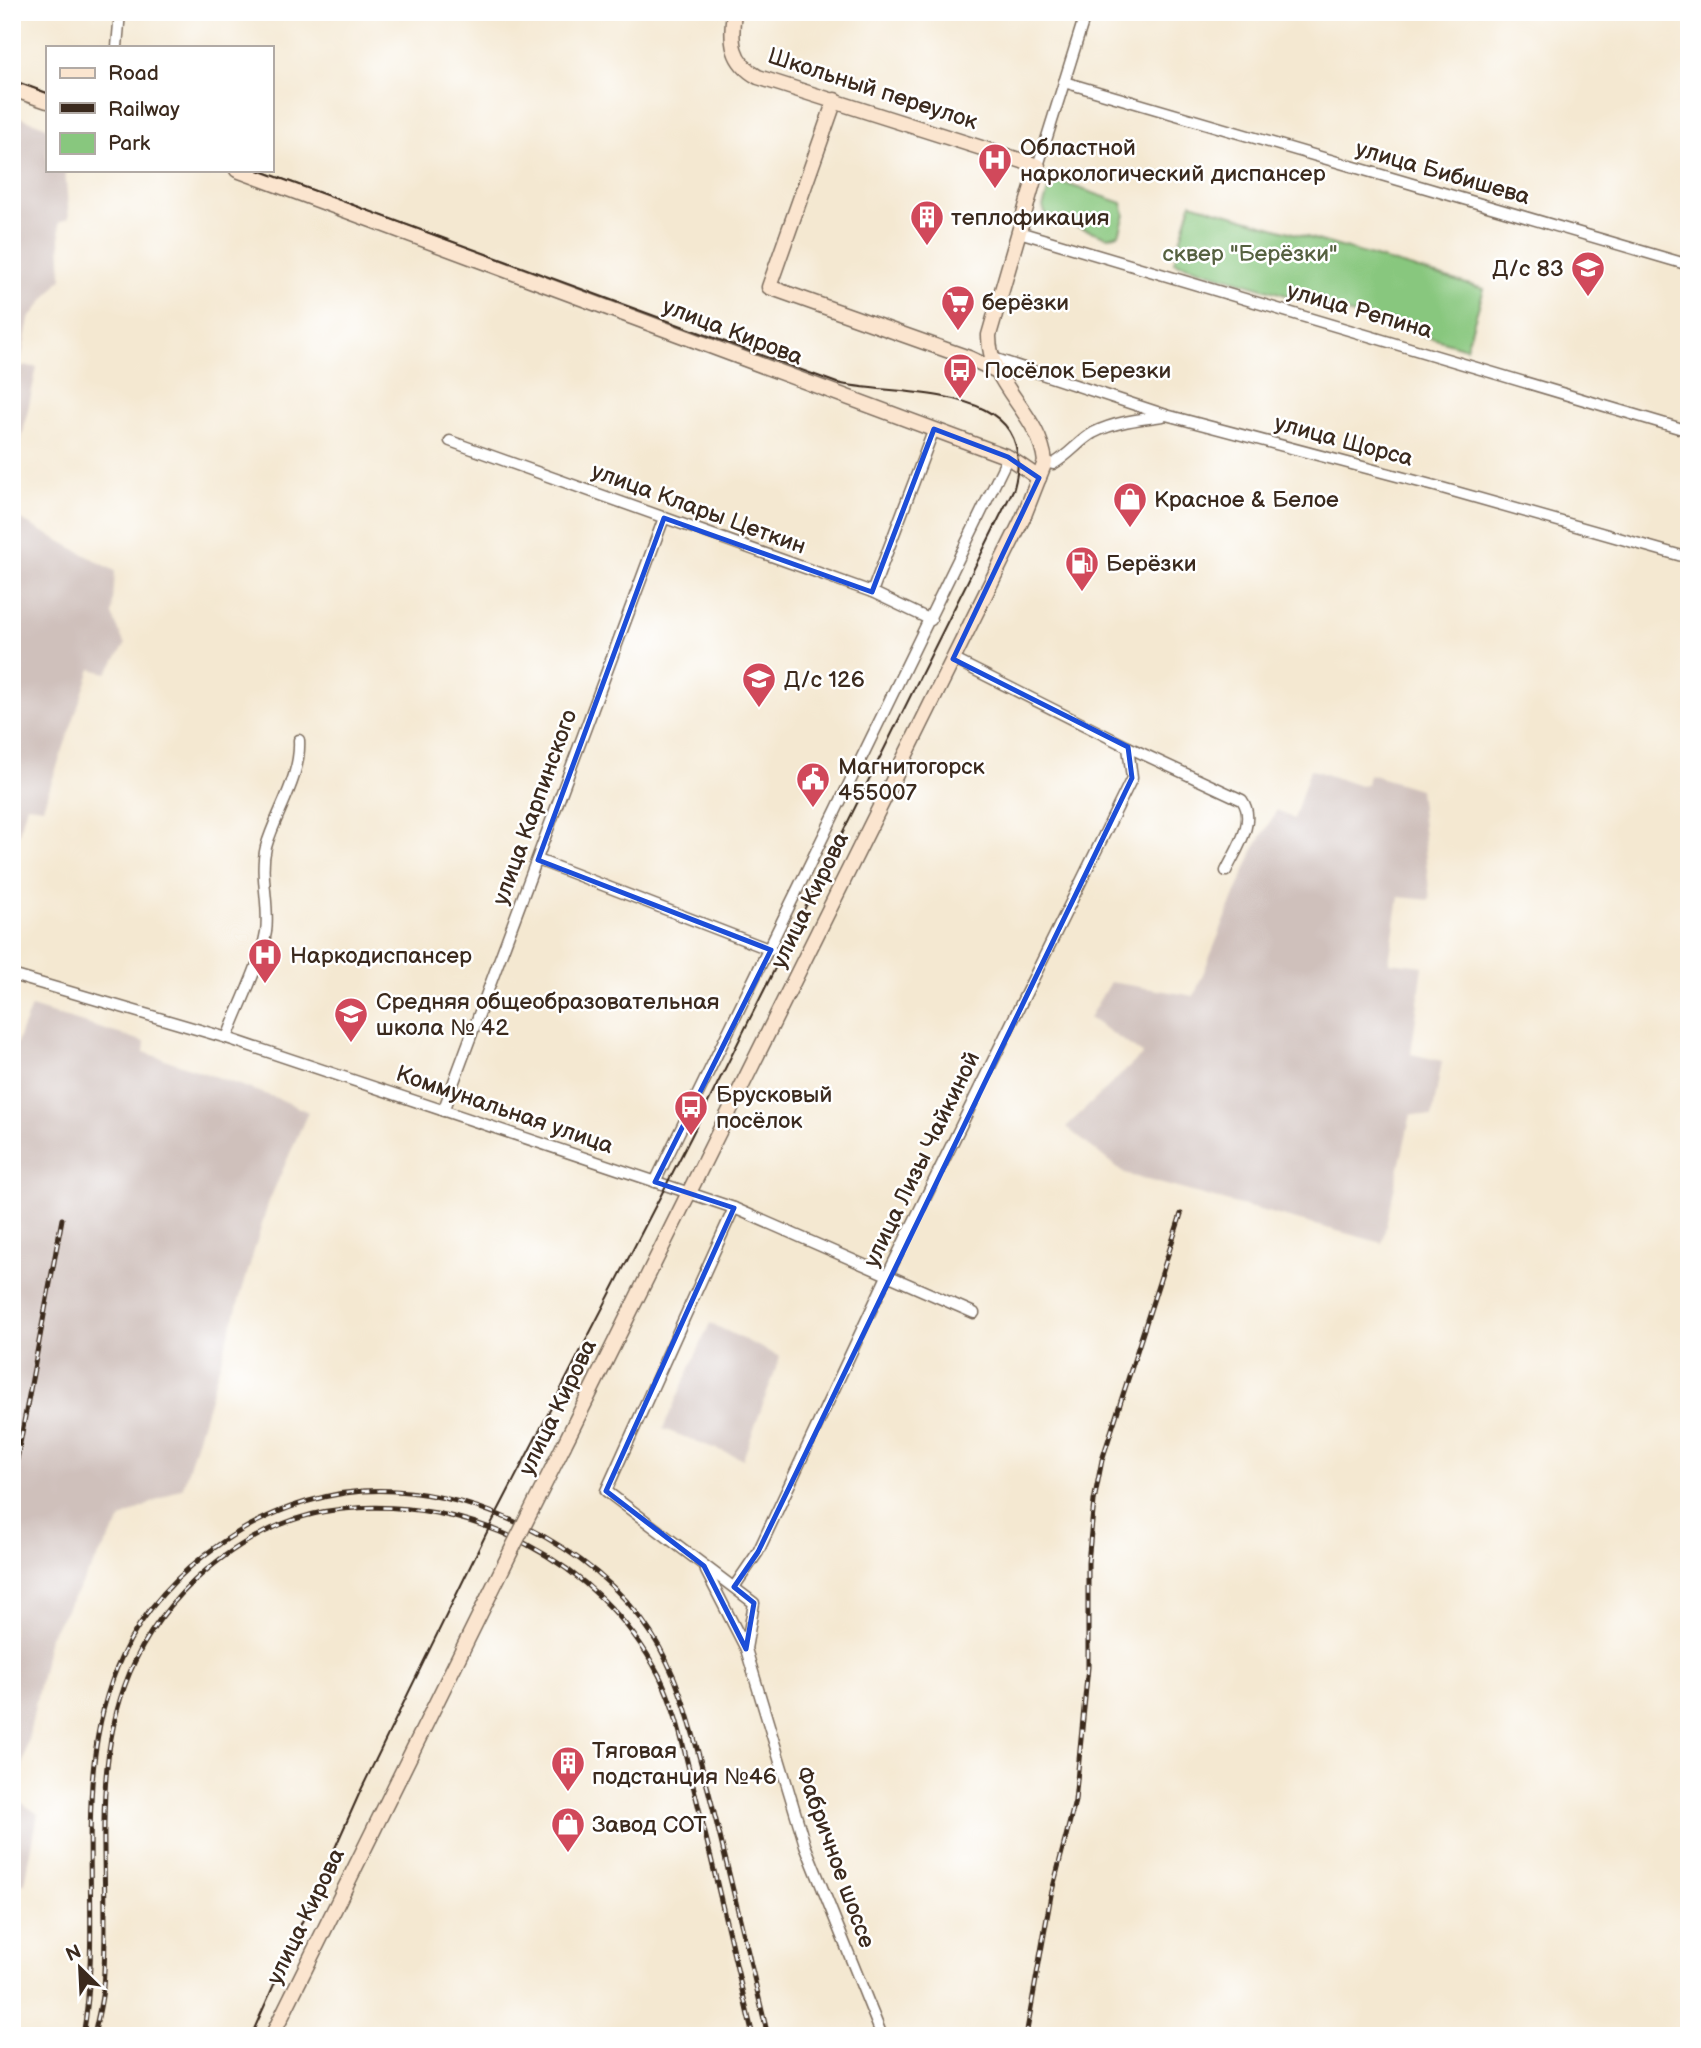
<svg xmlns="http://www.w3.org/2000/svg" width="1701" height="2048" viewBox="0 0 1701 2048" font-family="'Balsamiq Sans',sans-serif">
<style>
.industrial{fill:#cfc0bb}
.green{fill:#88c77e;stroke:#62784e;stroke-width:2}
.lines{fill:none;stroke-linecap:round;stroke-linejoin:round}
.street-casing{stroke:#7c6c5d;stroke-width:13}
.secondary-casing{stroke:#7c6c5d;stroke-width:17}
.street{stroke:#fff;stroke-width:10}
.secondary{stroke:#fbe5cf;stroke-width:14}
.tram{stroke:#3b2a1e;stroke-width:2}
.rail-casing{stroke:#3b2a1e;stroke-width:5}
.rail{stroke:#fff;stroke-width:2.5;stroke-dasharray:8;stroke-linecap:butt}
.secondary-bridge-casing{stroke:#7c6c5d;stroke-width:17;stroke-linecap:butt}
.secondary-bridge{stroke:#fbe5cf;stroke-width:14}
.marked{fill:none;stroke:#1d4ed8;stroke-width:5;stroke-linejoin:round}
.labels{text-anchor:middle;stroke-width:5;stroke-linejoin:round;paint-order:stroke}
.street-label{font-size:23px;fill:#3b2a1e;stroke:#fff}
.poi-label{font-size:23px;fill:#3b2a1e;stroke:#fff;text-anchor:start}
.park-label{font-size:23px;fill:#566140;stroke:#fff}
</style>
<rect width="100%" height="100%" fill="#fff"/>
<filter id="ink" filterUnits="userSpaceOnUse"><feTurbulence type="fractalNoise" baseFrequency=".0143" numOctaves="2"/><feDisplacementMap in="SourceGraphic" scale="14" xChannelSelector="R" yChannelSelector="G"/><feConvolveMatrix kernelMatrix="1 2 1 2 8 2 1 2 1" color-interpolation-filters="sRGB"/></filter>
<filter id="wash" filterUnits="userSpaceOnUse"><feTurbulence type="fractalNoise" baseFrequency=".00686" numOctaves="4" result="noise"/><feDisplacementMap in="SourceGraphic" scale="28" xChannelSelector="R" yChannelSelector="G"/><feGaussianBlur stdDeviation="1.57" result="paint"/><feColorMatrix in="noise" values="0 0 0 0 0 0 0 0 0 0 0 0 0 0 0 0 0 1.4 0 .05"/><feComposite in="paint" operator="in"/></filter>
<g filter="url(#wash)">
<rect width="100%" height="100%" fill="#f4e8d1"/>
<g class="industrial">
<polygon points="12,114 47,127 47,170 65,170 69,218 59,222 62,278 29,319 20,366 37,367 12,485"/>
<polygon points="12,515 115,571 112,615 125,645 107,673 91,669 43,807 27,805 12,857"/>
<polygon points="1310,769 1360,786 1367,784 1369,774 1419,789 1430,900 1399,897 1389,962 1423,966 1411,1054 1442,1061 1432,1117 1411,1114 1382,1243 1125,1174 1066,1127 1143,1054 1089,1018 1110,982 1194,996 1253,851 1277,810 1294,819"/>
<polygon points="31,1007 145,1042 144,1052 282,1100 308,1112 269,1201 183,1487 122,1518 49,1637 18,1790 18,1800 38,1814 25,1883 15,1885 12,1934 12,1055"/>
<polygon points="710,1323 780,1357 743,1459 663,1429"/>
</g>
<g class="green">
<polygon points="1061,182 1122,203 1125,215 1119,234 1108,237 1046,216 1043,207 1049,188"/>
<polygon points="1191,203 1484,289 1466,348 1174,262"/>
</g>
</g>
<g filter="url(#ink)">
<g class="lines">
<g class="street-casing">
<g id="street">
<polyline points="117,47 120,12"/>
<polyline points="1064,82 1689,265"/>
<polyline points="1038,166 1086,12"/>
<polyline points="1019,232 1689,431"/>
<polyline points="990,357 1166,415 1435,486 1689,558"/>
<polyline points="450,441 872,592 931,620"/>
<path d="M1045 462 1053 464C1068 456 1079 441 1093 433 1115 422 1140 419 1163 416"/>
<polyline points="872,592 934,429"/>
<path d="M953 659 1128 747 1242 800C1257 821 1236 850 1226 871"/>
<polyline points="538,860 771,950"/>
<polyline points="12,975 227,1038 734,1208 974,1313"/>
<path d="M227 1038C238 1008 261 963 266 932 270 904 259 875 266 847 276 812 301 778 299 740"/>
<polyline points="443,1111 664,518"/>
<polyline points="655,1182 1008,457"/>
<polyline points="734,1208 606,1491 754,1603 746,1649 805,1845 882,2036"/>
<polyline points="706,1571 746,1649"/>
<polyline points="734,1587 758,1552 887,1276 1132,778 1128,747"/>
</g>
</g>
<g class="secondary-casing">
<g id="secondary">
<polyline points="12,89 47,101"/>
<polyline points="835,100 769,287 969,358 995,370"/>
<polyline points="237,170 1008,457 1039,478"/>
<path d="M564 1445 1023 518 1045 462C1040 413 988 385 989 335L1038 166 758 77C731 62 730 41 734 12"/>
<polyline points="272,2036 513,1547"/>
</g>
</g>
<use href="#street" class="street"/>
<use href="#secondary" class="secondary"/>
<g class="tram">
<polyline points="12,80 47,93"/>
<path d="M251 2036 360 1792 486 1534 691 1137 1014 488C1043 380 901 398 837 383L258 170"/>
</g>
<g class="rail-casing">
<g id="rail">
<polyline points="12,1486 62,1219"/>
<path d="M83 2036C105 1911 67 1775 122 1656 163 1567 266 1498 363 1491 466 1484 595 1545 651 1633 682 1681 693 1735 708 1789 729 1871 748 1953 768 2036"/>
<path d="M94 2036C97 2020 102 2003 103 1987 112 1878 86 1764 135 1661 171 1584 257 1517 343 1509 470 1496 599 1560 659 1675 677 1711 684 1751 694 1789 715 1871 733 1954 753 2036"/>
<polyline points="1026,2036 1051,1895 1075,1801 1088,1667 1088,1563 1094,1501 1102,1460 1181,1214"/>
</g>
</g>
<use href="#rail" class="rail"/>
<g class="secondary-bridge-casing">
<polyline id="secondary-bridge" points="513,1547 564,1445"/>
</g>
<use href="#secondary-bridge" class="secondary-bridge"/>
</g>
</g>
<path class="marked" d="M934 429 1008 457 1039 478 953 659 1128 747 1132 778 758 1552 734 1587 754 1603 746 1649 704 1566 606 1491 734 1208 655 1182 771 950 538 860 664 518 872 592Z"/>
<defs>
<g id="hospital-pin" transform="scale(1.75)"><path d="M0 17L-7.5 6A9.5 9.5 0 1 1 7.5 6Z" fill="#d1495b" stroke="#fff"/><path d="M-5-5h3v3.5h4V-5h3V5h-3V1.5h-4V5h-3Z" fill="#fff"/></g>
<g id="building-pin" transform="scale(1.75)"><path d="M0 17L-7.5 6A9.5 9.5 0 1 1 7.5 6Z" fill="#d1495b" stroke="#fff"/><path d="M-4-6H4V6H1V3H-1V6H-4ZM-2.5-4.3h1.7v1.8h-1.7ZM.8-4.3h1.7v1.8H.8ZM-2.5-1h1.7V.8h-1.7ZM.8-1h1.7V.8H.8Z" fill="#fff"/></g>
<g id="school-pin" transform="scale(1.75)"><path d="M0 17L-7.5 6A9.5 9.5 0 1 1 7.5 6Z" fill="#d1495b" stroke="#fff"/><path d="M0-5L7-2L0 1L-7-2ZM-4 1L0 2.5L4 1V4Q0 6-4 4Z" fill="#fff"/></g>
<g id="supermarket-pin" transform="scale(1.75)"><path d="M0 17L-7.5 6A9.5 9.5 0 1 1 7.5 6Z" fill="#d1495b" stroke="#fff"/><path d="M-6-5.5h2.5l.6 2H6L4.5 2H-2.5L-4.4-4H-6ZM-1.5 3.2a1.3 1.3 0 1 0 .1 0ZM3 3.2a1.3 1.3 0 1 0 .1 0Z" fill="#fff"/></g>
<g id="bus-pin" transform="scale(1.75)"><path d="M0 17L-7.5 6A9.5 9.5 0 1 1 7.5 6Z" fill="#d1495b" stroke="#fff"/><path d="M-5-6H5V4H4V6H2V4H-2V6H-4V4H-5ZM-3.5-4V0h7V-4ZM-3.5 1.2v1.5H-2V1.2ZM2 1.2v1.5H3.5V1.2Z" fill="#fff"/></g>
<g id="shop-pin" transform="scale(1.75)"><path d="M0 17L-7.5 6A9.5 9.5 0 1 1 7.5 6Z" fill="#d1495b" stroke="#fff"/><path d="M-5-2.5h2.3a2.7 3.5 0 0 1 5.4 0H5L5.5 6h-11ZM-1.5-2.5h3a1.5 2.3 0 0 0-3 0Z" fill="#fff"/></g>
<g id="fuel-pin" transform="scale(1.75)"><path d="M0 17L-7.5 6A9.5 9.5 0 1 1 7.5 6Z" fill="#d1495b" stroke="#fff"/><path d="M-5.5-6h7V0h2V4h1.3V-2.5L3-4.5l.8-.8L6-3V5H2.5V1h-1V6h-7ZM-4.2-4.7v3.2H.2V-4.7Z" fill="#fff"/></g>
<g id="civic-pin" transform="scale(1.75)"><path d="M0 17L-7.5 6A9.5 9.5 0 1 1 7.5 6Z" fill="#d1495b" stroke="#fff"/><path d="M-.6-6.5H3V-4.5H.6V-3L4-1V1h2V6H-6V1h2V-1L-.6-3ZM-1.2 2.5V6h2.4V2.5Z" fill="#fff"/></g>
</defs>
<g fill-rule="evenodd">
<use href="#hospital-pin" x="995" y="160"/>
<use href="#building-pin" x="927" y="217"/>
<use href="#school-pin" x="1588" y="268"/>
<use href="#supermarket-pin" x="958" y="302"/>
<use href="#bus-pin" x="960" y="370"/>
<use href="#shop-pin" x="1130" y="499"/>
<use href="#fuel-pin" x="1082" y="563"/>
<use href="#school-pin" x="759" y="679"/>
<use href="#civic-pin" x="813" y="779"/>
<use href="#hospital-pin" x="265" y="955"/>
<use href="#school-pin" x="351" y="1014"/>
<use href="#bus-pin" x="691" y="1107"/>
<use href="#building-pin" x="568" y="1763"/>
<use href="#shop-pin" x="568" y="1824"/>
</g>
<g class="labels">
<g class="street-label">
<text transform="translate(873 88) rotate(18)" y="8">Школьный переулок</text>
<text transform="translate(1443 172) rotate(16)" y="8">улица Бибишева</text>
<text transform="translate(1360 310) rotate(16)" y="8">улица Репина</text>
<text transform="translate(733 331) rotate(21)" y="8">улица Кирова</text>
<text transform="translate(1344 440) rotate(15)" y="8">улица Щорса</text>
<text transform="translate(699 508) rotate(20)" y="8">улица Клары Цеткин</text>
<text transform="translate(534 807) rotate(-70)" y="8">улица Карпинского</text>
<text transform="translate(809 900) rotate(-64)" y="8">улица Кирова</text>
<text transform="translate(505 1109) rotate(19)" y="8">Коммунальная улица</text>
<text transform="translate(921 1159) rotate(-64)" y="8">улица Лизы Чайкиной</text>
<text transform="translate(557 1407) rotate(-64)" y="8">улица Кирова</text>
<text transform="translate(836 1857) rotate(70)" y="8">Фабричное шоссе</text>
<text transform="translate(305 1916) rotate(-64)" y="8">улица Кирова</text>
</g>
<g class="poi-label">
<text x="1020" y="155">Областной<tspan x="1020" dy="26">наркологический диспансер</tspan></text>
<text x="951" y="225">теплофикация</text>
<text x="1564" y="276" text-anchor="end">Д/с 83</text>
<text x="982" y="310">берёзки</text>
<text x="984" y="378">Посёлок Березки</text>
<text x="1154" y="507">Красное &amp; Белое</text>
<text x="1106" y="571">Берёзки</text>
<text x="784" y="687">Д/с 126</text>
<text x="838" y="774">Магнитогорск<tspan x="838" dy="26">455007</tspan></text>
<text x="290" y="963">Наркодиспансер</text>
<text x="376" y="1009">Средняя общеобразовательная<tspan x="376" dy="26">школа № 42</tspan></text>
<text x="716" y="1102">Брусковый<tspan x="716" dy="26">посёлок</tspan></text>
<text x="592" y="1758">Тяговая<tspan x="592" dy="26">подстанция №46</tspan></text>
<text x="592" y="1832">Завод СОТ</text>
</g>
<g class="park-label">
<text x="1250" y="261">сквер "Берёзки"</text>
</g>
</g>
<rect width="1701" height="2048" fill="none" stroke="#fff" stroke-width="42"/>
<rect x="46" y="46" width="228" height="126" fill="#ffffff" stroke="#b1aaa5" stroke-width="2"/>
<rect x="60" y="68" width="35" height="10" fill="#fbe5cf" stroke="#b1aaa5" stroke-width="2"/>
<text x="108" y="80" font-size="21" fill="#3b2a1e">Road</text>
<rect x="60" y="103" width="35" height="10" fill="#3b2a1e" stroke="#b1aaa5" stroke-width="2"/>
<text x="108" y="116" font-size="21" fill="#3b2a1e">Railway</text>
<rect x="60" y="133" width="35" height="21" fill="#88c77e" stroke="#b1aaa5" stroke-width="2"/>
<text x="108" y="150" font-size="21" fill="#3b2a1e">Park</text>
<g transform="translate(80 1968) rotate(336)" stroke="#ffffff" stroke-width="5" paint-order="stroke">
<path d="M0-5L12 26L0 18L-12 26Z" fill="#3b2a1e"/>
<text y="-10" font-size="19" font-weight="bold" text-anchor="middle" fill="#3b2a1e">N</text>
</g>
</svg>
